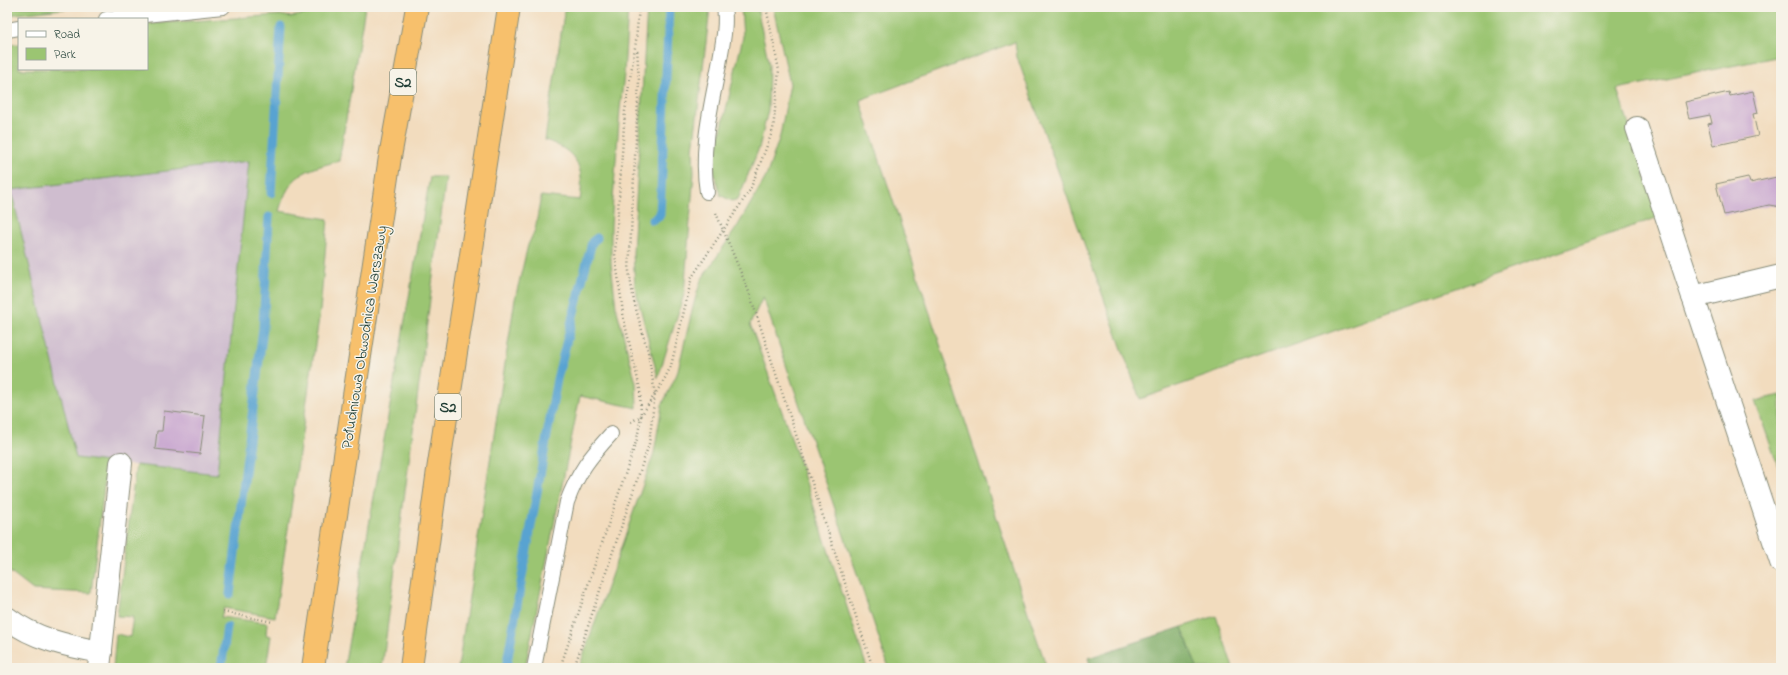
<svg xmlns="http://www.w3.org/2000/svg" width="1788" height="675" viewBox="0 0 1788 675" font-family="'Indie Flower',sans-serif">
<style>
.industrial{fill:#cfbdcf}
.green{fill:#9bc572;stroke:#5d8153}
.forest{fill:#7caa64;stroke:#4e744c}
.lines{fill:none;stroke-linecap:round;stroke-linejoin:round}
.stream{stroke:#59a3d1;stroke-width:9}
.building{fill:#c7a5cf}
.lane-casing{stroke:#888c79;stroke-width:16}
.street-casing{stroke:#888c79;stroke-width:24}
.highway-casing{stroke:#888c79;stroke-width:24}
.path{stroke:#888c79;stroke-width:2.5;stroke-dasharray:1 3;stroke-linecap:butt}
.lane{stroke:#fff;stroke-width:14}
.street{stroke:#fff;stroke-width:22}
.highway{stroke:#f7c06c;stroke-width:22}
.labels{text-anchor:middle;stroke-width:3;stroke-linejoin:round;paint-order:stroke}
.shield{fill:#f7f3e8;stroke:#60746a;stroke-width:1}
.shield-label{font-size:15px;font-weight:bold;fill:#1f3d34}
.street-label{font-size:16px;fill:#1f3d34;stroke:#f7f3e8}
</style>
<rect width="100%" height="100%" fill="#f7f3e8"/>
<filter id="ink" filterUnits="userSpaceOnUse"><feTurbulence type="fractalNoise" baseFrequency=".025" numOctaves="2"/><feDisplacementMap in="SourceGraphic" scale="8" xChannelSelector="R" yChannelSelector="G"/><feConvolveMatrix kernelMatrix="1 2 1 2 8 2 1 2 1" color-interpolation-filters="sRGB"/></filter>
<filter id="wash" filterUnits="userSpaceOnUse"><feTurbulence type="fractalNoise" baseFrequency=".012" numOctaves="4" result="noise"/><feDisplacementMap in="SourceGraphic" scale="16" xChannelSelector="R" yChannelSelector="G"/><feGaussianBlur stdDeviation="0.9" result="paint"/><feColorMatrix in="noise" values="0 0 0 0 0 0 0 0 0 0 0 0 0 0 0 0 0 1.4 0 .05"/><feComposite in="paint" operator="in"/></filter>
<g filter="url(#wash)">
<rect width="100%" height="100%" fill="#f2dcbe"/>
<polygon class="industrial" points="249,160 217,474 76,459 11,189"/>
<g class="green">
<polygon points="7,7 82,7 7,15"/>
<path d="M337 7H365L339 161C304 170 290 174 279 211L328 219 320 311 275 617 224 608 221 617 267 623 266 635 271 636 266 668H113L116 634 130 637 133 617 117 616 136 465 217 474 249 161 11 190 76 458 107 462 91 593 33 590 7 570V45L19 44V69H147V24L280 15 291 17Z"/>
<path d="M565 7H628L624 74 620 109 611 225V263L616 307 636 383 637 408 580 396 525 668H458L515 299 528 245 535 230 541 196 580 200C585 167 577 151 545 140Z"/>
<polygon points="647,7 709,7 710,9 693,150 694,173 684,294 658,378 635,287 633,253"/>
<polygon points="741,7 757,7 769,65 768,110 759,148 738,199 732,201 720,195 714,171 717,148 743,37"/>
<polygon points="773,7 1781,7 1781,56 1617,89 1659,217 1140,399 1017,57 1015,42 860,100 1023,598 1047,668 889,668 763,297 750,324 789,431 867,668 579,668 654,453 662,405 677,374 694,303 701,280 737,227 766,177 780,136 790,84"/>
<polygon points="430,177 446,177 382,668 344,668"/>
<polygon points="1781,395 1781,475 1755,401"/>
<polygon points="1216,616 1233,668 1197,668 1182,627"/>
</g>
<polygon class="forest" points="1182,627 1197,668 1091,668 1088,658"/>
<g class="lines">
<g class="stream">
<polyline points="271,193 281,27"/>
<polyline points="652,220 660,215 669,8"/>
<polyline points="230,594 263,328 269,217"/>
<polyline points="221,668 227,627"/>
<polyline points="506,668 557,379 592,242 597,238"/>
</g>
</g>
<g id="blocks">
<g class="building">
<polygon points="1753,91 1758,113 1753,114 1758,136 1713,146 1708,124 1712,123 1710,115 1689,119 1685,102 1729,92 1730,96"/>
<polygon points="1781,176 1781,207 1769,205 1724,215 1716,184 1748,177 1750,183"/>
<polygon points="164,411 205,416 200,454 155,449 157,431 162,431"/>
</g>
</g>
</g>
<g filter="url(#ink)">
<use href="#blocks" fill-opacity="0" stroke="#888c79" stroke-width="1"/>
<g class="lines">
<g class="lane-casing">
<g id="lane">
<polyline points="106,19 223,7"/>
<polyline points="7,30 19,28"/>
<path d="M707 192C700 149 711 107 719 65 722 46 727 26 724 7"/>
<path d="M534 668 567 502C578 472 590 457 611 434"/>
</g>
</g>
<g class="street-casing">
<g id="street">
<polyline points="1637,128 1781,562"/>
<polyline points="1693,297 1781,276"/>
<path d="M7 618C34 639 68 646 101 652"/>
<polyline points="99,668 121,463"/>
</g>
</g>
<g class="highway-casing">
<g id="highway">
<polyline points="313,668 390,157 417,7"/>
<polyline points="411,668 438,470 509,7"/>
</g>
</g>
<g class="path">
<polyline points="716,213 749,292 873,668"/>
<polyline points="631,422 641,416 664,380 671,366 692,277 750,190 773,130 779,70 766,7"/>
<polyline points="223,612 273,622"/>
<polyline points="560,668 637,439 641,416 640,389 624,320 615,254 625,111 636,41 639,7"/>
<polyline points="574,668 649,444 655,394 648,352 634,302 629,271 639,81 637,48"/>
</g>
<use href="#lane" class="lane"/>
<use href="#street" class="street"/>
<use href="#highway" class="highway"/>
</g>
</g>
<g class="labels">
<g class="shield">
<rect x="390" y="69" width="26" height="26" rx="3"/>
<rect x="435" y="394" width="26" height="26" rx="3"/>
</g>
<g class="shield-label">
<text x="403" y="87">S2</text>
<text x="448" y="412">S2</text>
</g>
<g class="street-label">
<text transform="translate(363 337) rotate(-81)" y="6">Południowa Obwodnica Warszawy</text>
</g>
</g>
<rect width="1788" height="675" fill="none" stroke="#f7f3e8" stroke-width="24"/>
<rect x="18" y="18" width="130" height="52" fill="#f7f3e8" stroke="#a1aaa0"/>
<rect x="26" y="31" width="20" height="6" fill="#ffffff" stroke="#a1aaa0"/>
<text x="54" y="38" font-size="12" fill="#1f3d34">Road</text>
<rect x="26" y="48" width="20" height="12" fill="#9bc572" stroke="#a1aaa0"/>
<text x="54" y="58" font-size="12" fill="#1f3d34">Park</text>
</svg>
